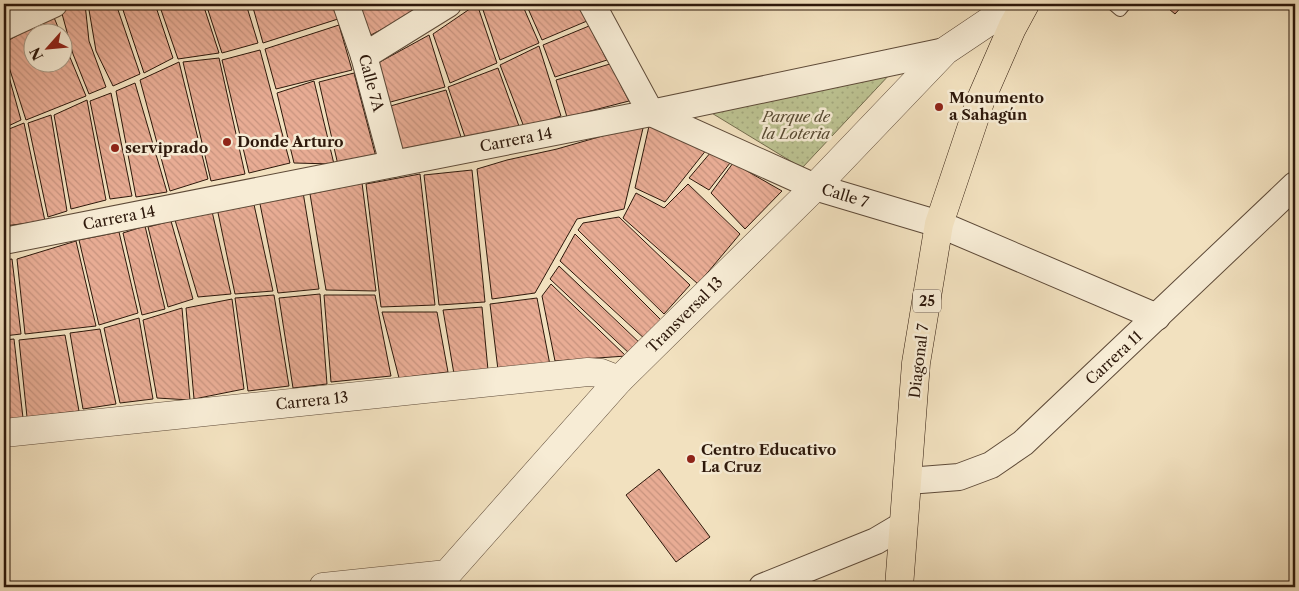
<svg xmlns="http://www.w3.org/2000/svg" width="1299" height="591" viewBox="0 0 1299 591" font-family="'Libre Caslon Text',serif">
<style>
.park{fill:url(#park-dots);stroke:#746d4e}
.building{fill:url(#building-back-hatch);stroke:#2d180b}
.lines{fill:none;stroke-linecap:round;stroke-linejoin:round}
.service-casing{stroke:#5e4a38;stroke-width:14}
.minor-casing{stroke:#5e4a38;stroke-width:28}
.tertiary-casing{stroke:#5e4a38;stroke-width:29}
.trunk-casing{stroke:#2d180b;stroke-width:29}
.service{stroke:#f7ecd5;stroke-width:12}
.minor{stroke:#f7ecd5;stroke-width:26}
.tertiary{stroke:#f7ecd5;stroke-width:28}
.trunk{stroke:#f2e1bf;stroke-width:28}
.poi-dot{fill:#8f2418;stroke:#f7ecd5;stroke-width:2}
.labels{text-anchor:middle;stroke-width:5;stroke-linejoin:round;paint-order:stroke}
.shield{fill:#f7ecd5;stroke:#6a5848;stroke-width:1}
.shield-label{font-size:14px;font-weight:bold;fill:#2d180b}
.street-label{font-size:15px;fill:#2d180b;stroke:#f7ecd5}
.poi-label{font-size:15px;font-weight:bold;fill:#2d180b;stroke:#f7ecd5;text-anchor:start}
.park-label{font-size:15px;font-style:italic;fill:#584b33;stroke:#f7ecd5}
</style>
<defs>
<pattern id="park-dots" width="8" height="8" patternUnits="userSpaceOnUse" patternTransform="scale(1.25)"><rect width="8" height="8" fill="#bcc291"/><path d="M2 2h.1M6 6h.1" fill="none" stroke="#a2a67c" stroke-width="1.8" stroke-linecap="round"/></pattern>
<pattern id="building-back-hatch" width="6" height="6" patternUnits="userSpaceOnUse" patternTransform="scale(1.25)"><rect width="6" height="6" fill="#e8ac94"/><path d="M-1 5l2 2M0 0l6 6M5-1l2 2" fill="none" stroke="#c7937e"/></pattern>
</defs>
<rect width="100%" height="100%" fill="#f2e1bf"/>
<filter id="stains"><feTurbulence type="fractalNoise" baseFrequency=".004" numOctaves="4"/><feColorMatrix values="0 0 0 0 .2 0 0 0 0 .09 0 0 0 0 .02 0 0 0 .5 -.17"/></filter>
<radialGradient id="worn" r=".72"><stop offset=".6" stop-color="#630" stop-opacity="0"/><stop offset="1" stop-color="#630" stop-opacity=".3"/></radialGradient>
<polygon class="park" points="891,73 802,168 710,112"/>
<g class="building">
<polygon points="4,4 13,4 16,11 4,17"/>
<polygon points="85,4 89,41 106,87 89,94 73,54 61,10"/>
<polygon points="88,4 116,4 140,74 113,86 96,51"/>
<polygon points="121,4 155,4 173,58 144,73"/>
<polygon points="159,4 203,4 219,53 178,59"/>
<polygon points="206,4 246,4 258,43 222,53"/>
<polygon points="252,4 332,4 338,19 263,43"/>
<polygon points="356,4 416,4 419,10 369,36"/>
<polygon points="477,4 497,63 450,83 433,34"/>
<polygon points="481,4 522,4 539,43 500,60"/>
<polygon points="526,4 577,4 587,21 542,40"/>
<polygon points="1163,4 1184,4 1175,14"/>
<polygon points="53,15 60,32 32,32 32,62 62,62 62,38 86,96 26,120 8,64 4,57 4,43"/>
<polygon points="339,25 352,70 276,89 265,49"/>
<polygon points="589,26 607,60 555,77 543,45"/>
<polygon points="429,35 445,87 387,103 378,63"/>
<polygon points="539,46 561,116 524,127 500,65"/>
<polygon points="260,50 290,163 249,173 222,60"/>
<polygon points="219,58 245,174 211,181 183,62"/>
<polygon points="179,62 208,179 170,191 140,80"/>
<polygon points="4,64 6,66 21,120 4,128"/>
<polygon points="610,64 629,101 567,117 556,80"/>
<polygon points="498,68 520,129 465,137 448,87"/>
<polygon points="354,73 376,157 338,165 319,82"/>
<polygon points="314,81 334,164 294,163 277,93"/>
<polygon points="135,83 167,192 136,197 116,91"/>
<polygon points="446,90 462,140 400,150 387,107"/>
<polygon points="111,93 132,196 110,199 90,101"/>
<polygon points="87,100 106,200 71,209 54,115"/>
<polygon points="51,115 67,211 48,217 28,123"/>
<polygon points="24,123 45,221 4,226 4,131"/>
<polygon points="644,124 624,209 577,219 535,293 492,299 477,169 507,160 557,149"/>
<polygon points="649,126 707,149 665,202 635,188"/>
<polygon points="711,152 730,163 709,190 689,178"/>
<polygon points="733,163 782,191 745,229 711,193"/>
<polygon points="472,170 485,302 439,305 424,175"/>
<polygon points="420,174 435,305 381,307 366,184"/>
<polygon points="362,183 376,291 326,290 310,194"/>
<polygon points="688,184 740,234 698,284 623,218 636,193 664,208"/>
<polygon points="303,192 319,289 278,293 259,199"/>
<polygon points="253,200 273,291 235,294 217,208"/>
<polygon points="211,207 231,294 198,297 175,220"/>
<polygon points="619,217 690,285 664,314 578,230 583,223"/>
<polygon points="171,221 193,299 168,307 148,227"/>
<polygon points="145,226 165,309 142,315 123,233"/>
<polygon points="119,232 138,313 99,325 79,240"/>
<polygon points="575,234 661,320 647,341 560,261"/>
<polygon points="76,241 96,326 25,334 17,259"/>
<polygon points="12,259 21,334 4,336 4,260"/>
<polygon points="559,266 643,346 631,355 550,279"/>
<polygon points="551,284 626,356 555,361 542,296"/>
<polygon points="320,294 327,384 293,388 279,298"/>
<polygon points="274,295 289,386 248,391 235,298"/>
<polygon points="324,295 375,295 391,376 331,382"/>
<polygon points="537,298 550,365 498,370 490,304"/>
<polygon points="232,299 244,389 194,399 186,308"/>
<polygon points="482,307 488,370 454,374 443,310"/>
<polygon points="182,308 190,400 157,398 143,320"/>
<polygon points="382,312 437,312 448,372 399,378"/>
<polygon points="139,318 153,399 120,403 104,328"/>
<polygon points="100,329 116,404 83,409 70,333"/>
<polygon points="65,335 79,411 27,417 19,340"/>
<polygon points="14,339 23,418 4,420 4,340"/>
<polygon points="659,469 710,537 676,562 626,495"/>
</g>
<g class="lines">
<g class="service-casing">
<polyline id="service" points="1113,4 1120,10 1125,4"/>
</g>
<g class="minor-casing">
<g id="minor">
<polyline points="346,4 364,56 393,164"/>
<polyline points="592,4 651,113 815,187 939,224 1157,317"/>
<polyline points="4,27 54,4"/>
<polyline points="364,56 448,4"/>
<polyline points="4,241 651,113 945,51"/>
<polyline points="908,481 959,477 991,465 1023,443 1295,185"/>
<polyline points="762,587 876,541 903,525"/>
</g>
</g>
<g class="tertiary-casing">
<g id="tertiary">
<polyline points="4,433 588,372 601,373 619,380"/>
<polyline points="323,587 447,574 619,380 815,187 945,51 1015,4"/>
</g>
</g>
<g class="trunk-casing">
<polyline id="trunk" points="899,587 916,363 939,224 981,99 1012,28 1025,4"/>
</g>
<use href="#service" class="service"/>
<use href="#minor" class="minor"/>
<use href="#tertiary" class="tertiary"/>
<use href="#trunk" class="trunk"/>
</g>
<g class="poi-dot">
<circle cx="939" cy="107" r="5"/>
<circle cx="227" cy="142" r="5"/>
<circle cx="115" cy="148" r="5"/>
<circle cx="691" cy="459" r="5"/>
</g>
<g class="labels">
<rect class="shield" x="913" y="289.5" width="28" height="23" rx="4"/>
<g class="shield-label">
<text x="927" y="306">25</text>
</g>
<g class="street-label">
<text transform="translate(371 83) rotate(75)" y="5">Calle 7A</text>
<text transform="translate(516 140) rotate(-11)" y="5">Carrera 14</text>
<text transform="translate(845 196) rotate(17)" y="5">Calle 7</text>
<text transform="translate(119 218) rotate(-11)" y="5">Carrera 14</text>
<text transform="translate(685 315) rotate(-45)" y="5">Transversal 13</text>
<text transform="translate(1114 358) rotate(-43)" y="5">Carrera 11</text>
<text transform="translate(919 361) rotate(-83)" y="5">Diagonal 7</text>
<text transform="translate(312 401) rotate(-6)" y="5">Carrera 13</text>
</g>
<g class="poi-label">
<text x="949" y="103">Monumento<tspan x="949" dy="17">a Sahagún</tspan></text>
<text x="237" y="147">Donde Arturo</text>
<text x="125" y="153">serviprado</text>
<text x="701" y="455">Centro Educativo<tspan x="701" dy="17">La Cruz</tspan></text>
</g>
<g class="park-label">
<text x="796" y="122">Parque de<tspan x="796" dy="17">la Loteria</tspan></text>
</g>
</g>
<rect width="1299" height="591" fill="none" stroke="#f2e1bf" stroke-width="20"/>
<rect x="5" y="5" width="1289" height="581" fill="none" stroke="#2d180b" stroke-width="2.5"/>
<rect x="10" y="10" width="1279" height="571" fill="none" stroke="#2d180b"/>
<g transform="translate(48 48) rotate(243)"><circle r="24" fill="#f7ecd5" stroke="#a69784"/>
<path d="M0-4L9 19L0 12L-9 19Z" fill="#8f2418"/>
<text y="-8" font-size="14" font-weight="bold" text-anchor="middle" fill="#2d180b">N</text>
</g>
<rect width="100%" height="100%" filter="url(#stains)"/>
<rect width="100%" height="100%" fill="url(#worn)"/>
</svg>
